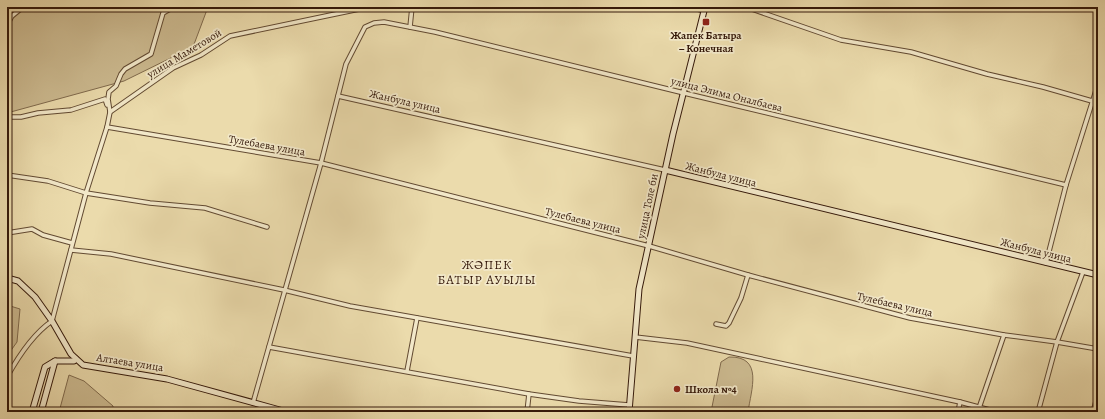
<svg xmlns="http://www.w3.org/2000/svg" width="1105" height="419" viewBox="0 0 1105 419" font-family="Alegreya,serif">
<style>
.green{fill:#ccba90;stroke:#806a4d}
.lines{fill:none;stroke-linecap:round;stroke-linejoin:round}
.street-casing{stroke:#624a32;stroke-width:5.5}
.secondary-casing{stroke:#35190a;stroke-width:7}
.street{stroke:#f2e8c9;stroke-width:3.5}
.secondary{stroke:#f2e8c9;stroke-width:5}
.poi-dot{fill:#8f2418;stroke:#f2e8c9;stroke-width:1.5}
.labels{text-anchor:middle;stroke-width:3.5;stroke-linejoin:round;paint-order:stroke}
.poi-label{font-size:11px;font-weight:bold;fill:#35190a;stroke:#f2e8c9}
.street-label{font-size:11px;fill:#35190a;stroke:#f2e8c9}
.quarter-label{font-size:13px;letter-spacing:1px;fill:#35190a;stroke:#f2e8c9}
</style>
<rect width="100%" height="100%" fill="#ebdbac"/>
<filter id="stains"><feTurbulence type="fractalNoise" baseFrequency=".005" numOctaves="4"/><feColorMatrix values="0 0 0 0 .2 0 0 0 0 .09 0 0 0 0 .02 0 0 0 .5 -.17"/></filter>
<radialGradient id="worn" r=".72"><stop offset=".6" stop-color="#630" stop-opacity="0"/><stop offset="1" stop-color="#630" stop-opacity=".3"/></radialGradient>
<g class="green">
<polygon points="7,7 208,7 193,47 124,81 7,113"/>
<polygon points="7,305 20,309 17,342 7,356"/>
<path d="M729 357C764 356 751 390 748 412H711L721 362Z"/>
<polygon points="69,375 84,381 113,406 113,412 59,412"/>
</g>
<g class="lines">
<g class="street-casing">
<g id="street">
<polyline points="691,7 704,11"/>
<polyline points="746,7 841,40 911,52 987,74 1043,87 1092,101"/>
<polyline points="7,25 12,16 23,7"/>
<polyline points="410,27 412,7"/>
<polyline points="338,96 665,170"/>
<polyline points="110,112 173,68 201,55 230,36 369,7"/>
<polyline points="7,117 21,117 38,113 71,110 105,99 107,105"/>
<polyline points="107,127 321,163 649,246 748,275 910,318 1004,335 1057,342 1098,349"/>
<polyline points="7,175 48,181 86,193 150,203 205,208 267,227"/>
<polyline points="7,233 32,229 43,235 72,243"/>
<polyline points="71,250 111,254 284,290 350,306 633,356"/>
<polyline points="1046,263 1066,185 1098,84"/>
<polyline points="716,324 726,326 729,323 741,298 748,275"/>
<polyline points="635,337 687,343 960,402 997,412"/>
<polyline points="269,347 529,394 579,401 629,405"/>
<polyline points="407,371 417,318"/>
<path d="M7 377C18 357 33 334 52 321L86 193 107 127 110 112 108 99 109 92 116 86 121 74 125 69 151 54 163 13 170 9V7"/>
<polyline points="253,403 321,163 346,64 365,27 374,23 384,22 435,32 684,93 1066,185"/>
<polyline points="979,408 1004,335"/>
<polyline points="527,412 529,394"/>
<polyline points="958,412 960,402"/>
<polyline points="1038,412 1057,342 1083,272"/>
<polyline points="1093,412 1098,394"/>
</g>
</g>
<g class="secondary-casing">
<g id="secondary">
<polyline points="665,170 1098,275"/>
<polyline points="7,278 18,281 35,297 52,321 71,354 83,365 167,379 287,412"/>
<polyline points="32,412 45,367 55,361 74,361 76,359"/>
<polyline points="41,412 55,361"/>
<polyline points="629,412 639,289 673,134 705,7"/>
</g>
</g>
<use href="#street" class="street"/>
<use href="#secondary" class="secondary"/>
</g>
<g class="poi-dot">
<rect x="702" y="18" width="8" height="8" rx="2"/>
<circle cx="677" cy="389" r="4"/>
</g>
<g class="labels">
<g class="poi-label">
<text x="706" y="39">Жапек Батыра<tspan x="706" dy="13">– Конечная</tspan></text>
<text x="685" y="393" text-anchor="start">Школа №4</text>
</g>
<g class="street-label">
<text transform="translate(184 53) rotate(-31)" y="4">улица Маметовой</text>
<text transform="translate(727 94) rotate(14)" y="4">улица Элима Оналбаева</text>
<text transform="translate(405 101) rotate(13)" y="4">Жанбула улица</text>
<text transform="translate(267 145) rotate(10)" y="4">Тулебаева улица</text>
<text transform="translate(721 174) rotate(14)" y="4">Жанбула улица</text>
<text transform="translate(647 206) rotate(-78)" y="4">улица Толе би</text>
<text transform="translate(583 220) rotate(14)" y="4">Тулебаева улица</text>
<text transform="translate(1036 250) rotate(14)" y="4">Жанбула улица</text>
<text transform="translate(895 304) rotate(13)" y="4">Тулебаева улица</text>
<text transform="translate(130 362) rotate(9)" y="4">Алтаева улица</text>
</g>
<g class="quarter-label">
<text x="487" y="269">ЖӘПЕК<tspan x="487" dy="15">БАТЫР АУЫЛЫ</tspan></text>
</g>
</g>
<rect width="1105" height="419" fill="none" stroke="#ebdbac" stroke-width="24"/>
<rect x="8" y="8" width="1089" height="403" fill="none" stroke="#35190a" stroke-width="2"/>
<rect x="12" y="12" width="1081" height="395" fill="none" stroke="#35190a"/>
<rect width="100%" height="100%" filter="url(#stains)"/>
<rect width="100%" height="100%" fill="url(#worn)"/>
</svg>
